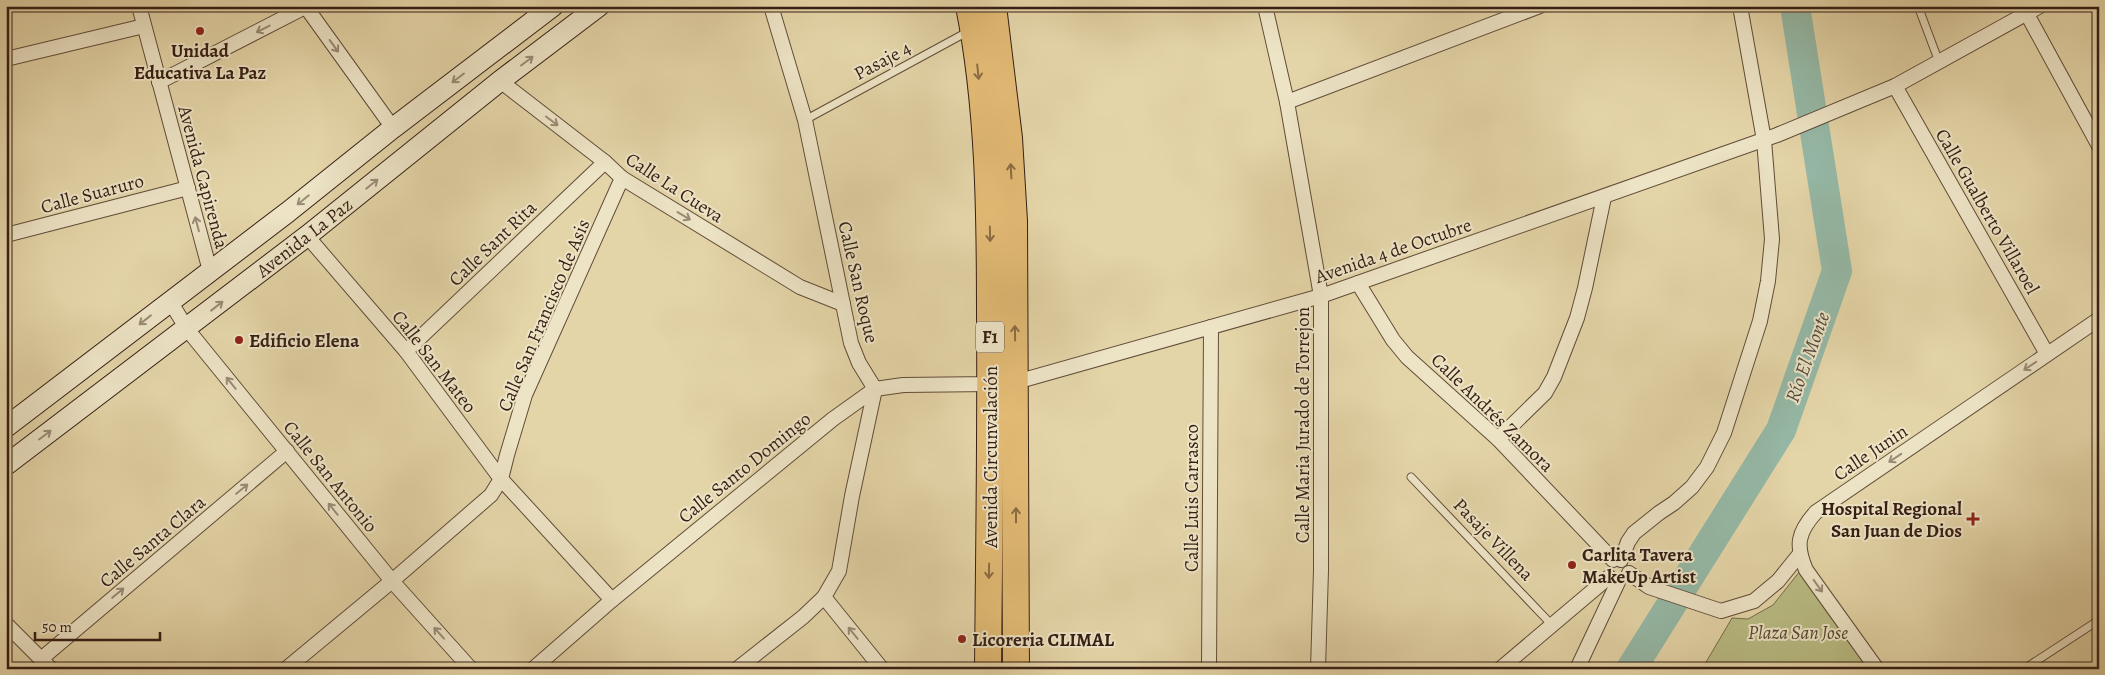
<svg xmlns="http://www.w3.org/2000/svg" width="2105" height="675" viewBox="0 0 2105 675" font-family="Alegreya,serif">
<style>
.green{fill:#b9bc84;stroke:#776d4c}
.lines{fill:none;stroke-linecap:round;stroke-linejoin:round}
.river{stroke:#95b9a7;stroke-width:30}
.lane-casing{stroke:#614c39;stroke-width:9}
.street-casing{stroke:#614c39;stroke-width:16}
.secondary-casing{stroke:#351e14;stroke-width:22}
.highway-casing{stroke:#351e14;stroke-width:28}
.lane{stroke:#ede4c6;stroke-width:7}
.street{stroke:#ede4c6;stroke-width:14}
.secondary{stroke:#ede4c6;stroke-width:20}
.highway{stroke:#e2ba74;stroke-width:26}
.oneway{stroke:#9a8b76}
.oneway2{stroke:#8c6c44}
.poi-dot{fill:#8f2418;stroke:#ede4c6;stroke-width:2}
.labels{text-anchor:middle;stroke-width:4;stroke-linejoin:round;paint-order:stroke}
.shield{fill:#ede4c6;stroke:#6c5949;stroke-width:1}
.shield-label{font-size:18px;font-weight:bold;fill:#351e14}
.poi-label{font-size:19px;font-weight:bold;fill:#351e14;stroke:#ede4c6;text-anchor:start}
.street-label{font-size:19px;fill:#351e14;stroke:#ede4c6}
.park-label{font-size:19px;font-style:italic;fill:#564630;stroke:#ede4c6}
.water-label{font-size:20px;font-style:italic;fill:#524c40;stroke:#ede4c6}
</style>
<rect width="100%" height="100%" fill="#e4d5a8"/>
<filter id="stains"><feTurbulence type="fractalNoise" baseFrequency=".004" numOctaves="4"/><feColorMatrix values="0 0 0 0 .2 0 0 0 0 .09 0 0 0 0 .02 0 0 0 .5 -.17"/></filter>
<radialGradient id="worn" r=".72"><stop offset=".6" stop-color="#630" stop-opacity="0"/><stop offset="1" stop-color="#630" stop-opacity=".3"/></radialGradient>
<polygon class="green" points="1800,571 1869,669 1702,669 1732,618 1748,619 1773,605"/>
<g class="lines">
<polyline class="river" points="1631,669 1781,430 1837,271 1795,6"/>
<g class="lane-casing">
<g id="lane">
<polyline points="1918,6 1939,62"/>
<polyline points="805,120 969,31"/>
<polyline points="1411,477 1552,625"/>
<polyline points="2024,669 2099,620"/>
</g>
</g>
<g class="street-casing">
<g id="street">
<polyline points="139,6 210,271"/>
<polyline points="1265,6 1287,102 1321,296 1321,570 1318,669"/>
<polyline points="306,7 393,128"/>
<polyline points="2027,14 2099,146"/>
<polyline points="6,59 144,26"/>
<polyline points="500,81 605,162 622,178 800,287 843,304"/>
<polyline points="159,82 307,6"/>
<polyline points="1895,86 2047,354"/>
<polyline points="1287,102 1540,6"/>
<polyline points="6,235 188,188"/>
<polyline points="307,236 406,351 501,479 612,600"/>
<polyline points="1358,283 1393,340 1407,357 1498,439 1613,560"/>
<polyline points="170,301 187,329 392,581 471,669"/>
<polyline points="406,351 605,162"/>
<polyline points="1498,439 1545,393 1554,377 1577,318 1585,288 1604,197"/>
<polyline points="1621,560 1628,542 1634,533 1659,513 1674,503 1692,487 1707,467 1724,433 1760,321 1768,281 1772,239 1764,140 1740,6"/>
<polyline points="1629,573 1649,587 1721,611 1754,601 1778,581 1799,555"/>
<polyline points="824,597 882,669"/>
<polyline points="6,624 51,669"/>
<polyline points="41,659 287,451"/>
<polyline points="286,669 392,581 491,495 501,479 507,455 525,395 622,178"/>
<polyline points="533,669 612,600 833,419 875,389 903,385 991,384 1016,382 1321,296 1777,135 1895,86 2040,6"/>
<polyline points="737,669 803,617 824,597 839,571 852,496 875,389 859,363 851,343 805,120 771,6"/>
<polyline points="1209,669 1211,327"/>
<polyline points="1500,669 1609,577"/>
<polyline points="1577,669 1618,582"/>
<path d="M1877 669 1806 570C1795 545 1798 532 1816 512L2099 319"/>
</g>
</g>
<g class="secondary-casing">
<g id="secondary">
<polyline points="6,427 288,212 393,128 553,6"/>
<polyline points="6,465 307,236 500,81 599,6"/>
</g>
</g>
<g class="highway-casing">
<g id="highway">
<path d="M969 6C989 107 990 212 990 314 991 432 989 551 988 669"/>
<polyline points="993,6 1009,138 1014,221 1016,669"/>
</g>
</g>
<use href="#lane" class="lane"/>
<use href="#street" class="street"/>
<use href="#secondary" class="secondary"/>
<use href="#highway" class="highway"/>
</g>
<defs><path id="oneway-shaft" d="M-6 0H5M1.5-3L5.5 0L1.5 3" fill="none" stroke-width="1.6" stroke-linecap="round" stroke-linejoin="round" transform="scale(1.25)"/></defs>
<g class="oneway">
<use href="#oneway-shaft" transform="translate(263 29) rotate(153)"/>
<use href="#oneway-shaft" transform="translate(334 46) rotate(54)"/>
<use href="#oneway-shaft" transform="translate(527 61) rotate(-37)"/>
<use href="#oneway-shaft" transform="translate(458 78) rotate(143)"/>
<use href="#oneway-shaft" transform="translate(552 121) rotate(37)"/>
<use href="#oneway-shaft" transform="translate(372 184) rotate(-39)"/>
<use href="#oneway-shaft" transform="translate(303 200) rotate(141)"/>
<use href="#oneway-shaft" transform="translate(684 216) rotate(31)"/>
<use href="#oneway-shaft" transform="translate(197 224) rotate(-105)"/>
<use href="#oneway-shaft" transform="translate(217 306) rotate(-38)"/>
<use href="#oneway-shaft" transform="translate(145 320) rotate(142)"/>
<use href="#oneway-shaft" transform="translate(2030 366) rotate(146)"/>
<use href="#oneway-shaft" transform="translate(231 383) rotate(-129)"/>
<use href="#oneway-shaft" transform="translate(45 435) rotate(-37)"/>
<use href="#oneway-shaft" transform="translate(1895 458) rotate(146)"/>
<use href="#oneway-shaft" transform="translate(242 489) rotate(-40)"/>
<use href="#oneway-shaft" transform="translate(333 509) rotate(-129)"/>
<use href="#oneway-shaft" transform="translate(1818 586) rotate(54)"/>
<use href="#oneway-shaft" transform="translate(118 593) rotate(-40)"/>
<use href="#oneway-shaft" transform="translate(439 633) rotate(-132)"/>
<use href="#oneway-shaft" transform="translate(853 633) rotate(-129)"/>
</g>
<g class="oneway2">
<use href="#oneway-shaft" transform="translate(978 72) rotate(84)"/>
<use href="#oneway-shaft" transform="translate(1011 171) rotate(-93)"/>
<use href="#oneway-shaft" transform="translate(990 234) rotate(89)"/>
<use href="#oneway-shaft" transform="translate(1015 333) rotate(-91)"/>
<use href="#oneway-shaft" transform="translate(1016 515) rotate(-90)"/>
<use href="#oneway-shaft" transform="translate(989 571) rotate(91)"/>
</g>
<g class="poi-dot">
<circle cx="200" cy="31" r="5"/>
<circle cx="239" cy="340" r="5"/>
<path d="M1970.5 511.5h5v5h5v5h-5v5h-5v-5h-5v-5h5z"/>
<circle cx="1572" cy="565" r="5"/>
<circle cx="962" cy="639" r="5"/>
</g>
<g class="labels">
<rect class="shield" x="976" y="321.5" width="28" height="31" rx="4"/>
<g class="shield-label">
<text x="990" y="343">F1</text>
</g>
<g class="poi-label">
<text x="200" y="57" text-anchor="middle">Unidad<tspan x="200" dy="22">Educativa La Paz</tspan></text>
<text x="249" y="347">Edificio Elena</text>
<text x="1962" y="515" text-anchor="end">Hospital Regional<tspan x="1962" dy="22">San Juan de Dios</tspan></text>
<text x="1582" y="561">Carlita Tavera<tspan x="1582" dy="22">MakeUp Artist</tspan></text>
<text x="972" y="646">Licoreria CLIMAL</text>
</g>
<g class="street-label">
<text transform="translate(882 60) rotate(-28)" y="7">Pasaje 4</text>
<text transform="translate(204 177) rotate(75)" y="7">Avenida Capirenda</text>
<text transform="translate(675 187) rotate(33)" y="7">Calle La Cueva</text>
<text transform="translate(92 193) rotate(-15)" y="7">Calle Suaruro</text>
<text transform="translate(1988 211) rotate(60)" y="7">Calle Gualberto Villaroel</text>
<text transform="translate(304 237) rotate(-38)" y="7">Avenida La Paz</text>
<text transform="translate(492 243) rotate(-44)" y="7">Calle Sant Rita</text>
<text transform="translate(1393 250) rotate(-19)" y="7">Avenida 4 de Octubre</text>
<text transform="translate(859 282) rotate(77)" y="7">Calle San Roque</text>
<text transform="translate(543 315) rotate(-67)" y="7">Calle San Francisco de Asis</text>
<text transform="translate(435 361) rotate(52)" y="7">Calle San Mateo</text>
<text transform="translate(1493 412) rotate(44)" y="7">Calle Andrés Zamora</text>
<text transform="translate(1302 425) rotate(-90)" y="7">Calle Maria Jurado de Torrejon</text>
<text transform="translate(1870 452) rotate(-34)" y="7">Calle Junin</text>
<text transform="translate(990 457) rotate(-90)" y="7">Avenida Circunvalación</text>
<text transform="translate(744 467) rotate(-39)" y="7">Calle Santo Domingo</text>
<text transform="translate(331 476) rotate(51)" y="7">Calle San Antonio</text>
<text transform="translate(1191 498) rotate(-90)" y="7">Calle Luis Carrasco</text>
<text transform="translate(1494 539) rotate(46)" y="7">Pasaje Villena</text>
<text transform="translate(152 541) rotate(-40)" y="7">Calle Santa Clara</text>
</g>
<g class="park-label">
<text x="1798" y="639">Plaza San Jose</text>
</g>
<g class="water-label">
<text transform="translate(1807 357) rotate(-70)" y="7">Río El Monte</text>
</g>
</g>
<rect width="2105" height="675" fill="none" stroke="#e4d5a8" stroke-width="25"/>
<rect x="8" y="8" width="2090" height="660" fill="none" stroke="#351e14" stroke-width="2.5"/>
<rect x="12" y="12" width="2080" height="650" fill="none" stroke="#351e14"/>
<path d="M35 632v8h125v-8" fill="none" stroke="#351e14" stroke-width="2.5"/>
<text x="42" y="632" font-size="15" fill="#351e14" stroke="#ede4c6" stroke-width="4" paint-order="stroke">50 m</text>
<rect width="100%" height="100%" filter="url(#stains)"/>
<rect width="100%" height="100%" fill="url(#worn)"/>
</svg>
